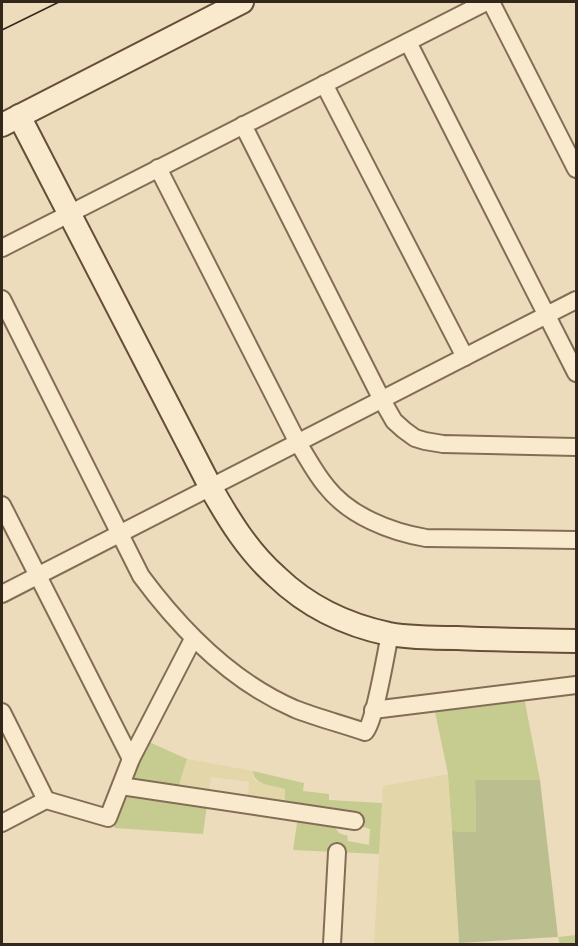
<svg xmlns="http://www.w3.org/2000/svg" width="578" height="946" viewBox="0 0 578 946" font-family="'Noto Serif',serif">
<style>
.farmland{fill:#e3d7a9}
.green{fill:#c6cb90}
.cemetery{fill:#bbbf90}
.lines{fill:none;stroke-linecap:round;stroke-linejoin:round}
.street-casing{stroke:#846d56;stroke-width:20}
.secondary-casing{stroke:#664e39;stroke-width:26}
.street{stroke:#f9eace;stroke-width:16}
.secondary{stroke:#f9eace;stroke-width:22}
.tram{stroke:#33261b;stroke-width:1.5}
</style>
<rect width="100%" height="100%" fill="#eddcbc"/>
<g class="farmland">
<polygon points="187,759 253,771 253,776 256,781 285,789 285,804 248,799 249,782 211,777 209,793 178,788"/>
<polygon points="448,774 459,944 374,944 383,786"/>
</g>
<g class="green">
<polygon points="524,697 540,780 475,780 476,832 452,831 448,774 434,707"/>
<polygon points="149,742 187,759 178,788 137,782 133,774"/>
<path d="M253 771 304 783 303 791 329 794V800L382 803 379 854 293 850 298 817 336 822 335 827C338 833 341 835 347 835L348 841 369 845 370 829 285 804V789C274 786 253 785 253 771Z"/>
<polygon points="130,795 207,805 203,834 114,828 124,799"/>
<polygon points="576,935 576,944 560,944 558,937"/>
</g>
<polygon class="cemetery" points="475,780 540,780 558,937 459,943 452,831 476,832"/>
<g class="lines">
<g class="street-casing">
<g id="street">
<polyline points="491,2 576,169"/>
<polyline points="408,42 576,373"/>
<polyline points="324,84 465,357"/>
<polyline points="243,125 382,400 394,421 404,430 415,438 425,441 443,444 576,447"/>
<path d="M158 168 298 443C307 457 315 473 326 486 349 516 391 532 426 538L576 540"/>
<polyline points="2,248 486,2"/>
<path d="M2 299 141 576C181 630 232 682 295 709 318 718 342 724 365 732 375 722 386 652 390 634"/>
<polyline points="2,505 131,759"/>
<polyline points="2,594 576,300"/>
<polyline points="373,710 576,685"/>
<polyline points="2,712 46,800"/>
<polyline points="121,786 355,821"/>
<polyline points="2,823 46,800 108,818 131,759 193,639"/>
<polyline points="332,944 337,852"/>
</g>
</g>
<g class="secondary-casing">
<g id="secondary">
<path d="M19 116 211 488C229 520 248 551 276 576 307 606 346 625 389 634 411 638 435 638 457 638 497 640 537 640 576 641"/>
<polyline points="2,125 242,2"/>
</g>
</g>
<use href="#street" class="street"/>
<use href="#secondary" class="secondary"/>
<polyline class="tram" points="2,30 59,2"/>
</g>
<rect width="578" height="946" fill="none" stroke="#33261b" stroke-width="6"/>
</svg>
